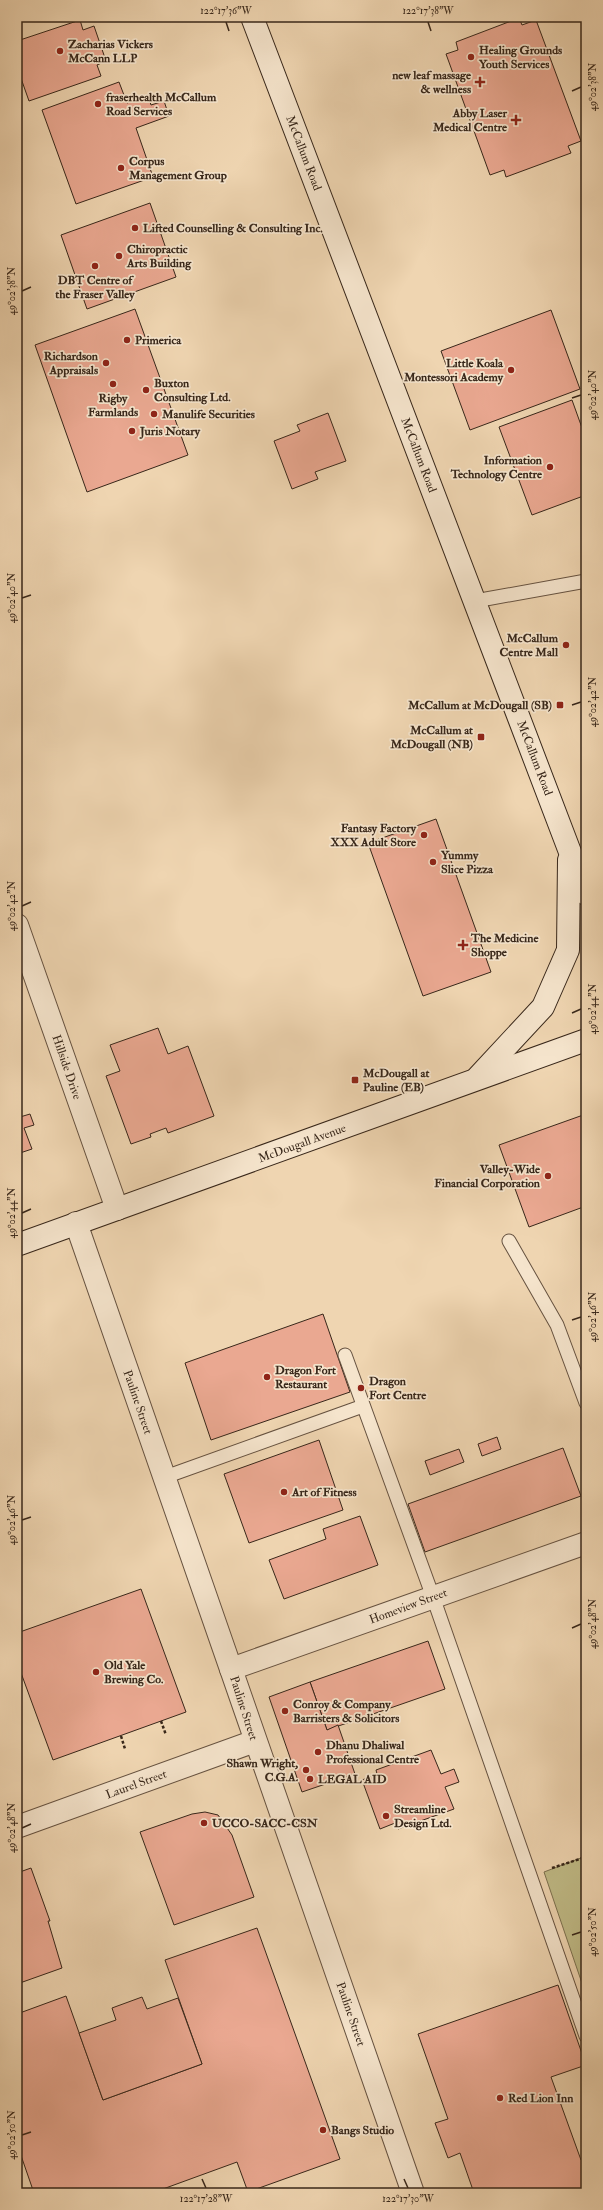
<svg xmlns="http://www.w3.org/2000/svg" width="603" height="2210" viewBox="0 0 603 2210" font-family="'IM FELL Double Pica',serif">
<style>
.green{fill:#c0bb87;stroke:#7c7150}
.building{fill:#eaa891;stroke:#38271a}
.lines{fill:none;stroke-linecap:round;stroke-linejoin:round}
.lane-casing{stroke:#665240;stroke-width:15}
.street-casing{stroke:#665240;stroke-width:24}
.secondary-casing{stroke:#38271a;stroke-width:24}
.path{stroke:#38271a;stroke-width:2.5;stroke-dasharray:3 2;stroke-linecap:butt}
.lane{stroke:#f5e4cc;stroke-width:13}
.street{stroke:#f5e4cc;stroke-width:22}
.secondary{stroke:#f5e4cc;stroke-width:22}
.ticks{fill:none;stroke:#38271a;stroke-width:1.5}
.poi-dot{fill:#8f2418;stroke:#f5e4cc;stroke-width:1.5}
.labels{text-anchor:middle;stroke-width:3.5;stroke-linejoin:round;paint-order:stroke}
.poi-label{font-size:12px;font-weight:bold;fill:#38271a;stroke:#f5e4cc;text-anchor:start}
.street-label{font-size:12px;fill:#38271a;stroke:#f5e4cc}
.neatline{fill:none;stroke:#38271a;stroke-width:1.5}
.ticks-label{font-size:10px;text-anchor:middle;fill:#38271a}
</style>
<rect width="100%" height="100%" fill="#efd5b1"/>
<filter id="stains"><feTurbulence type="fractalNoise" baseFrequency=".005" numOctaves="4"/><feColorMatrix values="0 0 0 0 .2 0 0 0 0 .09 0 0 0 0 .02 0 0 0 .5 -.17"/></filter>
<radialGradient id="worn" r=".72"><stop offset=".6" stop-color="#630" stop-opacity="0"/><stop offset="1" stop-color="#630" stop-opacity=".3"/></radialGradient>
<polygon class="green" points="586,1856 586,1995 544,1872"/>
<g class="building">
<polygon points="519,18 522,25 536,20 581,141 568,146 571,153 506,177 504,170 490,175 446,54 458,50 456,42"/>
<polygon points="80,20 83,30 94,26 106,61 97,65 101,76 29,101 17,67 17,41"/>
<polygon points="119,82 127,103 148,96 151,105 164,101 169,116 136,128 153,177 76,204 42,110"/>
<polygon points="150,203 176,277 87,309 61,235"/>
<polygon points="135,309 188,455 87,492 35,345"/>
<polygon points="551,310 580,389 470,430 441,351"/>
<polygon points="572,400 586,439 586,495 532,515 499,427"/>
<polygon points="328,413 346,461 315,472 318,479 292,489 274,441 300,431 297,425"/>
<polygon points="436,819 491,972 423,996 368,843"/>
<polygon points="158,1028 168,1054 188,1046 214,1116 168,1133 166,1128 150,1134 151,1137 131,1144 106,1076 120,1071 110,1045"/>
<polygon points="17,1108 20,1117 30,1114 34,1125 24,1128 32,1149 17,1154"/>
<polygon points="586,1114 586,1206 529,1227 499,1145"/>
<polygon points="323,1314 350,1392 211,1440 185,1363"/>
<polygon points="497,1437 501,1449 482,1456 478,1444"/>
<polygon points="319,1440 343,1510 249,1543 224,1474"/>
<polygon points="563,1448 581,1496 425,1552 408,1504"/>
<polygon points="459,1449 464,1462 430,1475 425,1461"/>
<polygon points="360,1516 378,1565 284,1599 269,1560 326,1539 323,1529"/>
<polygon points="141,1589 186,1712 53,1760 17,1662 17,1633"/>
<polygon points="428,1641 445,1689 327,1730 310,1682"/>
<polygon points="310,1682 327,1730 338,1725 355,1774 302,1792 269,1697"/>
<polygon points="431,1750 441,1774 454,1769 459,1782 445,1787 454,1809 398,1829 395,1823 380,1829 362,1780 377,1774 376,1770"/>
<polygon points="205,1812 218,1815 232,1835 254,1897 174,1925 140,1832 192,1814"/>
<polygon points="31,1868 50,1921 48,1921 62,1968 17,1984 17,1873"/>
<polygon points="257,1928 340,2159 248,2192 237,2162 152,2193 34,2193 17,2144 17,2014 66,1996 103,2100 202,2064 165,1960"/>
<polygon points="558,1985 586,2065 551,2077 581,2160 586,2158 586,2193 474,2193 460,2153 448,2158 435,2123 448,2119 418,2034"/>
<polygon points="142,1997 147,2009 178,1998 202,2064 103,2100 79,2033 116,2020 112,2008"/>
</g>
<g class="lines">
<g class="lane-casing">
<g id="lane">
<polyline points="475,601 586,581"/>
<polyline points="509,1241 557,1325 586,1403"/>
<polyline points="345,1355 433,1597 586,2036"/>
<polyline points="165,1477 363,1406"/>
</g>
</g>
<g class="street-casing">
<g id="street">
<polyline points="17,925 117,1209"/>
<polyline points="76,1223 413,2193"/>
<polyline points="231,1669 586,1543"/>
<polyline points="17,1827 255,1741"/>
</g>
</g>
<g class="secondary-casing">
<g id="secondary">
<polyline points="252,17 586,894"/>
<polyline points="478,1077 543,1007 568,950 569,860"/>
<polyline points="17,1245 586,1040"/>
</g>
</g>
<g class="path">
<polyline points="582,986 586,996"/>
<polyline points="161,1721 166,1735"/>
<polyline points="121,1736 125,1749"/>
<polyline points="552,1868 586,1857"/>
</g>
<use href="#lane" class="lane"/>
<use href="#street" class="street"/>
<use href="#secondary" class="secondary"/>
</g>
<path class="ticks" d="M226 22 229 31M428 22 431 31M572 91 581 87M22 291 31 287M572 398 581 395M22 598 31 595M572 705 581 702M22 906 31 902M572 1013 581 1009M22 1213 31 1209M572 1320 581 1317M22 1520 31 1517M572 1628 581 1624M22 1828 31 1824M572 1935 581 1932M22 2135 31 2132M202 2179 206 2188M404 2179 408 2188"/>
<g class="poi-dot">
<circle cx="60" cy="51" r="4"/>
<circle cx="471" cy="57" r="4"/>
<path d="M478 76h4v4h4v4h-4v4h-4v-4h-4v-4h4z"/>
<circle cx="98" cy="104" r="4"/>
<path d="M514 114h4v4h4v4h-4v4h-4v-4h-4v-4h4z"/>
<circle cx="121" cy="168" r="4"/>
<circle cx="135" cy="228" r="4"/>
<circle cx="119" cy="256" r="4"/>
<circle cx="95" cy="266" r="4"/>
<circle cx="127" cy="340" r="4"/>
<circle cx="106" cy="363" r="4"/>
<circle cx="511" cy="370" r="4"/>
<circle cx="113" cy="384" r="4"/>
<circle cx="146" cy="390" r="4"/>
<circle cx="154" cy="414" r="4"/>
<circle cx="132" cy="431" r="4"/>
<circle cx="550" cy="467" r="4"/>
<circle cx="566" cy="645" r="4"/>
<rect x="556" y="701" width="8" height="8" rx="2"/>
<rect x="477" y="733" width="8" height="8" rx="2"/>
<circle cx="424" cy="835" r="4"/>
<circle cx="433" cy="862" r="4"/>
<path d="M461 939h4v4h4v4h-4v4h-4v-4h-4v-4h4z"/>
<rect x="351" y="1076" width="8" height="8" rx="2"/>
<circle cx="548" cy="1176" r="4"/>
<circle cx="267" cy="1377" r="4"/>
<circle cx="361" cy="1388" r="4"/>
<circle cx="284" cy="1492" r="4"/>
<circle cx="96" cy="1672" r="4"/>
<circle cx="285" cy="1711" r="4"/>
<circle cx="318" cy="1752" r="4"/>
<circle cx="306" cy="1770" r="4"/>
<circle cx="310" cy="1779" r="4"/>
<circle cx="386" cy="1816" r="4"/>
<circle cx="204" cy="1823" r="4"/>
<circle cx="500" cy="2098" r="4"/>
<circle cx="323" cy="2130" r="4"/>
</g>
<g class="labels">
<g class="poi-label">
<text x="68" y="48">Zacharias Vickers<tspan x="68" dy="14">McCann LLP</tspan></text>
<text x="479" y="54">Healing Grounds<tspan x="479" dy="14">Youth Services</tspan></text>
<text x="471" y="79" text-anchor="end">new leaf massage<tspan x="471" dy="14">&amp; wellness</tspan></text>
<text x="106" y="101">fraserhealth McCallum<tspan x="106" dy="14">Road Services</tspan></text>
<text x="507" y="117" text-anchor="end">Abby Laser<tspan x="507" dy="14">Medical Centre</tspan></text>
<text x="129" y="165">Corpus<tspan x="129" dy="14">Management Group</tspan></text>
<text x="143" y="232">Lifted Counselling &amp; Consulting Inc.</text>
<text x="127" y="253">Chiropractic<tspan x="127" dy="14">Arts Building</tspan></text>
<text x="95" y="284" text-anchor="middle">DBT Centre of<tspan x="95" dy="14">the Fraser Valley</tspan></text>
<text x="135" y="344">Primerica</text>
<text x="98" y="360" text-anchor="end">Richardson<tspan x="98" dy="14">Appraisals</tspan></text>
<text x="503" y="367" text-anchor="end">Little Koala<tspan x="503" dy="14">Montessori Academy</tspan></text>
<text x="154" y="387">Buxton<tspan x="154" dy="14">Consulting Ltd.</tspan></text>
<text x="113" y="402" text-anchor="middle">Rigby<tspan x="113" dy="14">Farmlands</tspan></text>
<text x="162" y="418">Manulife Securities</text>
<text x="140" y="435">Juris Notary</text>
<text x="542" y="464" text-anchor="end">Information<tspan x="542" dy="14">Technology Centre</tspan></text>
<text x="558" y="642" text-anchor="end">McCallum<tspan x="558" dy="14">Centre Mall</tspan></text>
<text x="552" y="709" text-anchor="end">McCallum at McDougall (SB)</text>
<text x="473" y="734" text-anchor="end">McCallum at<tspan x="473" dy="14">McDougall (NB)</tspan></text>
<text x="416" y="832" text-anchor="end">Fantasy Factory<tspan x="416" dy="14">XXX Adult Store</tspan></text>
<text x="441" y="859">Yummy<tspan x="441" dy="14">Slice Pizza</tspan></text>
<text x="471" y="942">The Medicine<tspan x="471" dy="14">Shoppe</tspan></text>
<text x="363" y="1077">McDougall at<tspan x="363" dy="14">Pauline (EB)</tspan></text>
<text x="540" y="1173" text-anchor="end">Valley-Wide<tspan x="540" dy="14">Financial Corporation</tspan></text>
<text x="275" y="1374">Dragon Fort<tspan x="275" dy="14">Restaurant</tspan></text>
<text x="369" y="1385">Dragon<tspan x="369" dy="14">Fort Centre</tspan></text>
<text x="292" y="1496">Art of Fitness</text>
<text x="104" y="1669">Old Yale<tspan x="104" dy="14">Brewing Co.</tspan></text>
<text x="293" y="1708">Conroy &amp; Company<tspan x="293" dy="14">Barristers &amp; Solicitors</tspan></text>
<text x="326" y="1749">Dhanu Dhaliwal<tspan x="326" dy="14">Professional Centre</tspan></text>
<text x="298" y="1767" text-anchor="end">Shawn Wright,<tspan x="298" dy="14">C.G.A.</tspan></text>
<text x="318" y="1783">LEGAL AID</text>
<text x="394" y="1813">Streamline<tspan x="394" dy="14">Design Ltd.</tspan></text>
<text x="212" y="1827">UCCO-SACC-CSN</text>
<text x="508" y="2102">Red Lion Inn</text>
<text x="331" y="2134">Bangs Studio</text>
</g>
<g class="street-label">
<text transform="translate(304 153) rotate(69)" y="4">McCallum Road</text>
<text transform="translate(419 455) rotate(69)" y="4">McCallum Road</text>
<text transform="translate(535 758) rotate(69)" y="4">McCallum Road</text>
<text transform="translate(67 1067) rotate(71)" y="4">Hillside Drive</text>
<text transform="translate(302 1143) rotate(-20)" y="4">McDougall Avenue</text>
<text transform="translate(138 1402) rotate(71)" y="4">Pauline Street</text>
<text transform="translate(408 1606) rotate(-20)" y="4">Homeview Street</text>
<text transform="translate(244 1708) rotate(72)" y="4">Pauline Street</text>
<text transform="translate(136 1784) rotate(-20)" y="4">Laurel Street</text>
<text transform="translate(351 2014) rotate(71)" y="4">Pauline Street</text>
</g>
</g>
<rect width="603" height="2210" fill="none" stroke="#efd5b1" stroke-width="44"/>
<rect x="22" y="22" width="559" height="2166" class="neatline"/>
<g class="ticks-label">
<text x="226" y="14">122°17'36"W</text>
<text x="428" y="14">122°17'38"W</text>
<text transform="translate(592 87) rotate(-90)" y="4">49°02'38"N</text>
<text transform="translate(11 291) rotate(-90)" y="4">49°02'38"N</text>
<text transform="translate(592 395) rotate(-90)" y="4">49°02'40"N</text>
<text transform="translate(11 598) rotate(-90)" y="4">49°02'40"N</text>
<text transform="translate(592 702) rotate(-90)" y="4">49°02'42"N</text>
<text transform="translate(11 906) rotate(-90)" y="4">49°02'42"N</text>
<text transform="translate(592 1009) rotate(-90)" y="4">49°02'44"N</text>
<text transform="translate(11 1213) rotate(-90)" y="4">49°02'44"N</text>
<text transform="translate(592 1317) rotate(-90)" y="4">49°02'46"N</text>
<text transform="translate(11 1520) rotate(-90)" y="4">49°02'46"N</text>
<text transform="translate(592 1624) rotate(-90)" y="4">49°02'48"N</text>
<text transform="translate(11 1828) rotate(-90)" y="4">49°02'48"N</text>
<text transform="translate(592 1932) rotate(-90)" y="4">49°02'50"N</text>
<text transform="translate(11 2135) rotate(-90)" y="4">49°02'50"N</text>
<text x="206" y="2202">122°17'28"W</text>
<text x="408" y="2202">122°17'30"W</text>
</g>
<rect width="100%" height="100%" filter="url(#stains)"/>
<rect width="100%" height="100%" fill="url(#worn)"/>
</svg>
